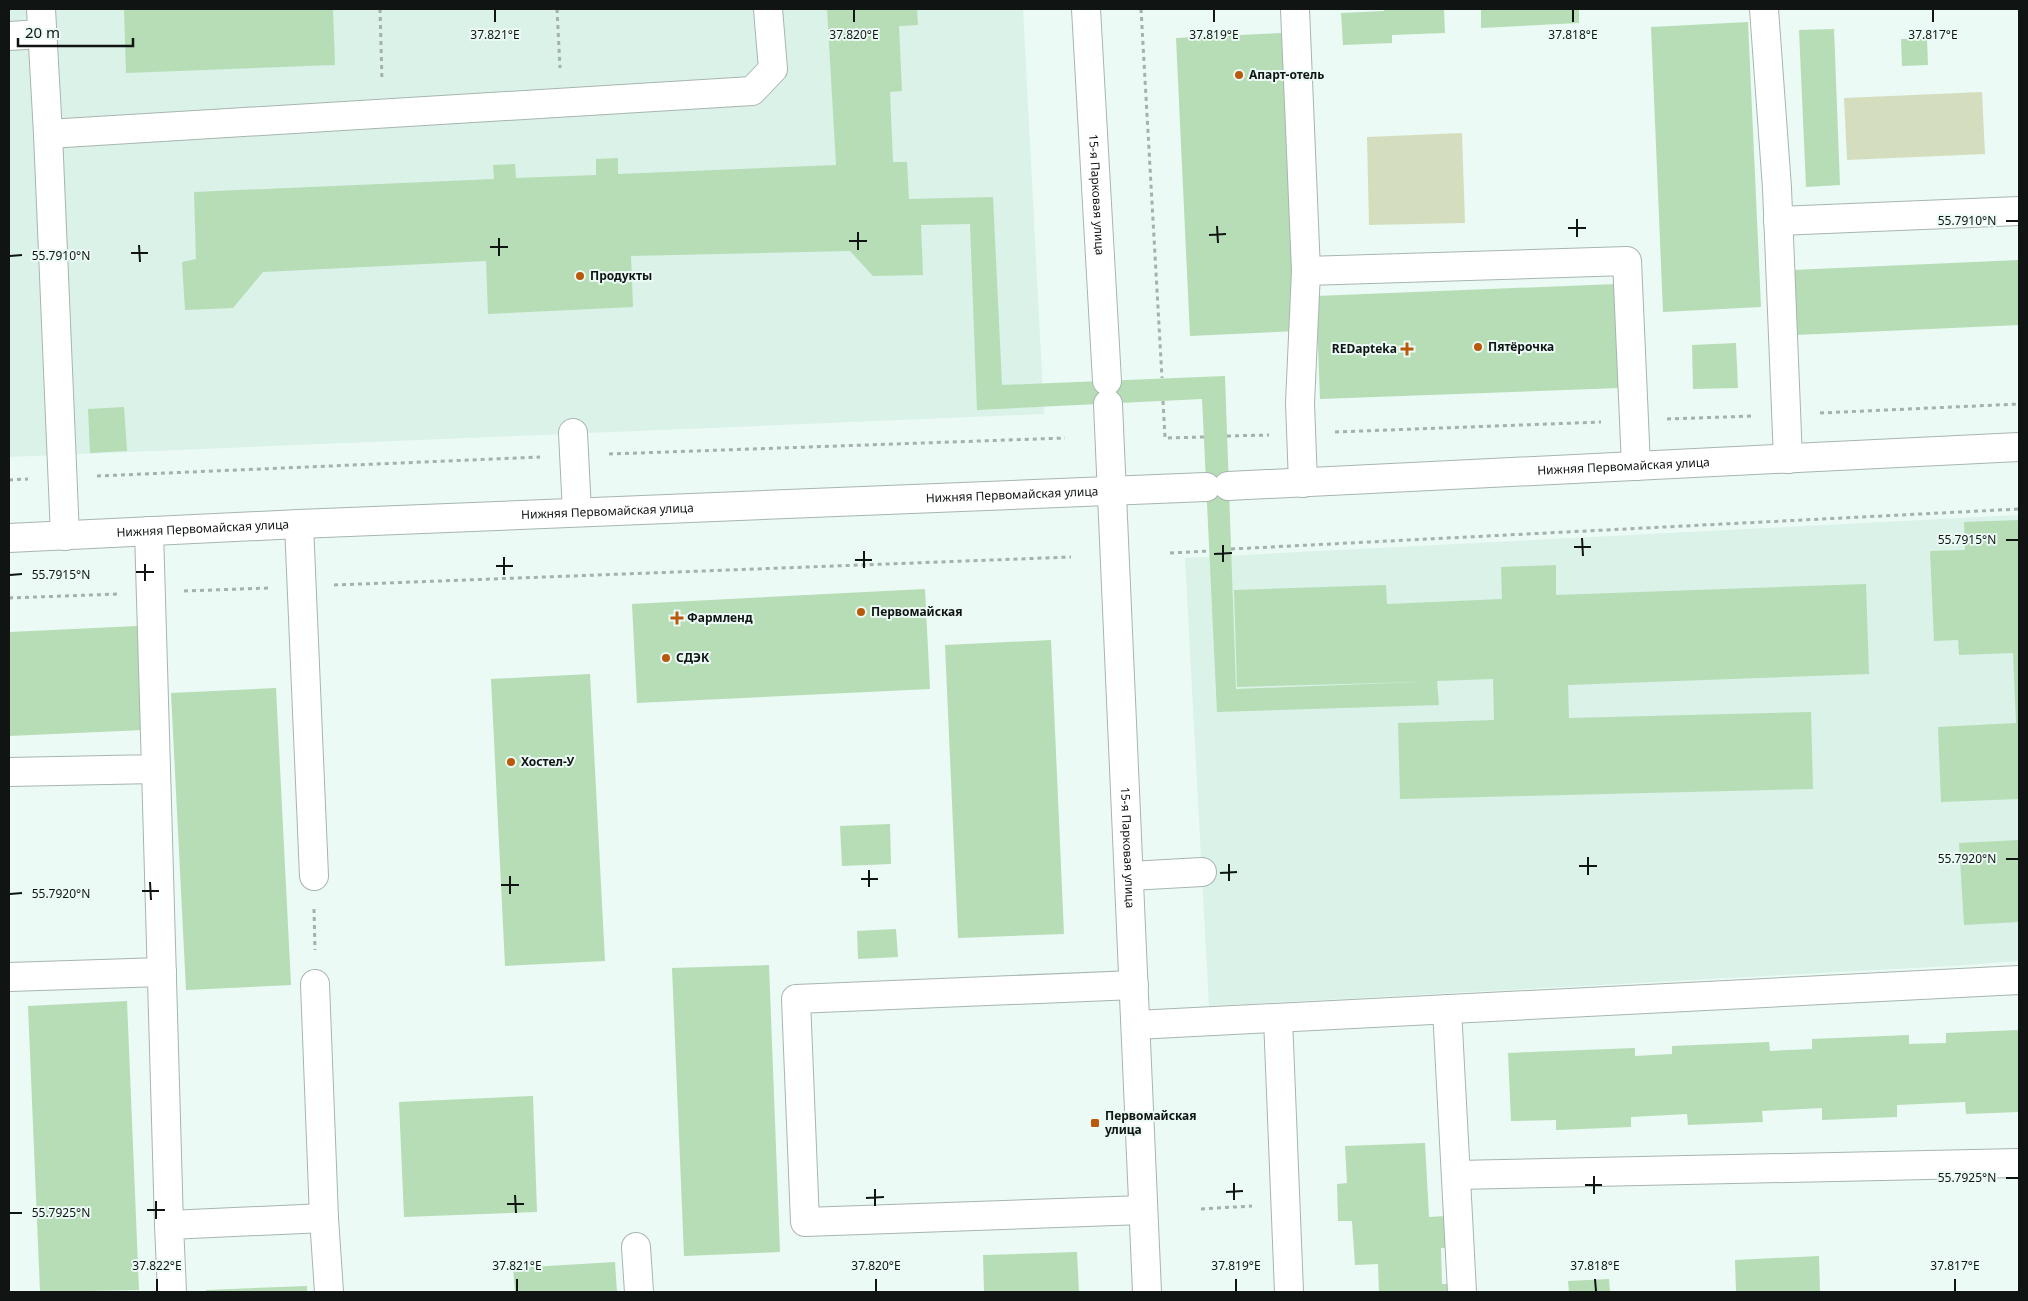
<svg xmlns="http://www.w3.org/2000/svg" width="2028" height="1301" viewBox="0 0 2028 1301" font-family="'Noto Sans',sans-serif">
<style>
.built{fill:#daf2e8}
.green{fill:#d4debf}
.building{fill:#b6ddb6}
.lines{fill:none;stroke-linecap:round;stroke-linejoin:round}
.minor-casing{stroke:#a7b5af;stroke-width:30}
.path{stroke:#a5b1ac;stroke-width:3;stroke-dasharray:4 4;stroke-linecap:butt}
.minor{stroke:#fff;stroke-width:28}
.ticks{fill:none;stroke:#101513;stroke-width:2}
.poi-dot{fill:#b8590c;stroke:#ebfaf4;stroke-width:2}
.labels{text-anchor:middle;stroke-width:4;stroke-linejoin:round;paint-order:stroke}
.poi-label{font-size:12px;font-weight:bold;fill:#101513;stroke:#ebfaf4;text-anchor:start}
.street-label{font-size:12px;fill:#101513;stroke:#ebfaf4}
.ticks-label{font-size:12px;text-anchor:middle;fill:#101513;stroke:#ebfaf4;stroke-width:4;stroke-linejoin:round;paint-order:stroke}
</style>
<rect width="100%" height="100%" fill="#ebfaf4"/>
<g class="built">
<polygon points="9,9 1023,9 1044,414 9,457"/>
<polygon points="2019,515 2019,961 1950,966 1209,1006 1185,558"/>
</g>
<g class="green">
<polygon points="1982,92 1985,154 1847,160 1844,98"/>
<polygon points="1462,133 1465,223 1369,225 1367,137"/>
</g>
<g class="building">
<polygon points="124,9 333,9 335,65 126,73"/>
<polygon points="827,9 917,9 918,25 899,26 902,91 890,92 893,162 907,162 909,199 993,197 1002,385 1225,376 1236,689 1418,682 1237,687 1234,590 1386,585 1387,604 1502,599 1501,567 1556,565 1556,595 1866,584 1869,674 1568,685 1569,718 1811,712 1813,789 1400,799 1398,723 1494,720 1493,679 1437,681 1439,705 1217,712 1202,399 977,410 970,224 921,225 923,275 873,276 850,251 631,256 633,307 488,314 486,261 263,272 233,308 185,310 182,262 196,259 194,192 494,179 493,165 515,164 516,178 596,175 596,159 618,158 618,174 836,165"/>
<polygon points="1384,9 1444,9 1445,33 1392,35 1392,43 1343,45 1341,13 1384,11"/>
<polygon points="1481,9 1579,9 1579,23 1481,28"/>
<polygon points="1748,22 1761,307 1663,312 1651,27"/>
<polygon points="1834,29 1840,185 1806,187 1799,30"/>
<polygon points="1282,33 1296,331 1190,336 1176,38"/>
<polygon points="1927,38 1928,65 1902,66 1901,39"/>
<polygon points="2019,260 2019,325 1796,335 1793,270"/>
<polygon points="1616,284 1620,388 1320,399 1316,296"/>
<polygon points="1736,343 1738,388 1693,389 1692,345"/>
<polygon points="124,407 127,451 90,453 88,409"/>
<polygon points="2019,520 2019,799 1941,802 1938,727 2016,723 2013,653 1959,655 1958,640 1934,641 1930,551 1965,550 1964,522"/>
<polygon points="925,589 930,689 637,703 632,604"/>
<polygon points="137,626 143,730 9,736 9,632"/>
<polygon points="1051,640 1064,934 958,938 945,645"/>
<polygon points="590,674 605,961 505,966 491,679"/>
<polygon points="276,688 291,985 186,990 171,693"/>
<polygon points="890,824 891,864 842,866 840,826"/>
<polygon points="2019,840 2019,922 1964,925 1959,843"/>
<polygon points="896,929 898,957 858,959 857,931"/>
<polygon points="769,965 780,1252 684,1256 672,968"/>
<polygon points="127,1001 139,1290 40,1292 28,1006"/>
<polygon points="2019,1030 2019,1112 1966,1114 1965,1102 1897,1105 1897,1117 1822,1120 1822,1108 1762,1111 1763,1122 1688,1125 1687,1114 1631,1117 1631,1127 1556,1130 1556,1120 1511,1121 1508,1053 1635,1048 1635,1056 1672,1054 1672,1046 1769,1042 1770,1051 1812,1049 1812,1039 1909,1035 1909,1044 1946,1043 1946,1033"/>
<polygon points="533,1096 537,1212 404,1217 399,1102"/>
<polygon points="1425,1143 1429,1217 1446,1216 1448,1248 1441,1248 1442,1284 1450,1284 1450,1292 1379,1292 1378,1264 1355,1265 1352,1221 1338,1221 1337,1184 1347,1183 1345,1146"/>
<polygon points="1077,1252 1079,1292 984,1292 983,1255"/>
<polygon points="1819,1256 1820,1292 1736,1292 1735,1260"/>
<polygon points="615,1262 617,1292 515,1292 513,1268"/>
<polygon points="1609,1279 1610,1292 1569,1292 1568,1281"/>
<polygon points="307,1286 307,1292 206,1292 206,1290"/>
</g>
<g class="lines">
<g class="minor-casing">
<g id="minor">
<polyline points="41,9 48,134"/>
<path id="s1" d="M1086 9 1107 381"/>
<polyline points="1295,9 1306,271 1300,403 1303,483"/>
<polyline points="1764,9 1777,188 1788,459"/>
<polyline points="9,36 42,34"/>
<polyline points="1778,221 2019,211"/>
<polyline points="1306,271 1627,261 1636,466"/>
<path id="s2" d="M1108 404 1147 1292"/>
<polyline points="573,433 577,512"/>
<path id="s3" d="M1228 486 2019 447"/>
<polyline points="299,524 314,876"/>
<polyline points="65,536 48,134 752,91 773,69 768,9"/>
<path id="s4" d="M9 538 299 524 1206 487"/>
<polyline points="156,769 169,1225"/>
<polyline points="9,772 156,769 149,531"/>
<polyline points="1130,876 1202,872"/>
<polyline points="9,977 162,972"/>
<polyline points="315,984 324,1218"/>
<polyline points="1134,985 796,999 805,1222 1143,1210"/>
<polyline points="1447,1009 1462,1292"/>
<polyline points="1278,1018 1289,1292"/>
<polyline points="1136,1025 2019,980"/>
<polyline points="1457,1175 2019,1163"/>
<polyline points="636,1247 639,1292"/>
<polyline points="172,1292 169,1225 324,1218 329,1292"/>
</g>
</g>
<g class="path">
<polyline points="380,9 382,81"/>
<polyline points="557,9 560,68"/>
<polyline points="1141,9 1162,378"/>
<polyline points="1163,401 1165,438 1204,437"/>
<polyline points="1820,413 2019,404"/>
<polyline points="1667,419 1753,416"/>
<polyline points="1335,432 1601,422"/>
<polyline points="1227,436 1269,435"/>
<polyline points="609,454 1065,438"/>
<polyline points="97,476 540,457"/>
<polyline points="9,480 28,479"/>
<polyline points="1231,549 2019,509"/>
<polyline points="1170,553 1209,551"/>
<polyline points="334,585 1071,557"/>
<polyline points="184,591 268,588"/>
<polyline points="9,598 118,594"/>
<polyline points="314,909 315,950"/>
<polyline points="1201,1209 1252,1206"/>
</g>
<use href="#minor" class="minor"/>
</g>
<path class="ticks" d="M495 10V22M854 10V22M1214 10V22M1573 10V22M1933 10V22M1577 219V237M2006 221H2018M1217 226 1218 243M1568 228H1586M858 232V250M1209 235 1226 234M499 238V256M849 241H867M139 245 140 262M490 247H508M131 253H148M10 256 22 255M1582 538 1583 556M2006 540H2018M1223 545V562M1574 547H1591M864 551V568M1214 554 1232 553M504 557V575M855 560H872M145 564V581M496 566H513M136 572H154M10 575 22 574M1588 857V875M2006 859H2018M1229 864V881M1579 866H1597M869 870V887M1220 873 1237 872M510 876V894M861 879H878M150 882 151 900M501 885H519M142 891H159M10 894 22 893M1594 1176V1194M2006 1178H2018M1234 1183V1200M1585 1185H1602M875 1189V1206M1226 1192 1243 1191M515 1195 516 1213M866 1198 884 1197M156 1201V1219M507 1204H524M147 1210H165M10 1213H22M157 1279V1291M517 1279V1291M876 1279V1291M1236 1279V1291M1595 1279 1596 1291M1955 1279V1291"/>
<g class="poi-dot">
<circle cx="1239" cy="75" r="5"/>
<circle cx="580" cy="276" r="5"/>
<circle cx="1478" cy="347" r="5"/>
<path d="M1404.5 341.5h5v5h5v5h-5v5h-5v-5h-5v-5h5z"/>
<circle cx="861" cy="612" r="5"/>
<path d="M674.5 610.5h5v5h5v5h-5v5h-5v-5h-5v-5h5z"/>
<circle cx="666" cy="658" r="5"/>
<circle cx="511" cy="762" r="5"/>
<rect x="1090" y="1118" width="10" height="10" rx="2.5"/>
</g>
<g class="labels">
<g class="poi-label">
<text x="1249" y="79">Апарт-отель</text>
<text x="590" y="280">Продукты</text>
<text x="1488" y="351">Пятёрочка</text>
<text x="1397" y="353" text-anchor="end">REDapteka</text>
<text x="871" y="616">Первомайская</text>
<text x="687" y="622">Фармленд</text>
<text x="676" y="662">СДЭК</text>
<text x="521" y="766">Хостел-У</text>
<text x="1105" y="1120">Первомайская<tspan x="1105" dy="14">улица</tspan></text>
</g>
<g class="street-label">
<text dy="4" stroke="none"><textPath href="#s1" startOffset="186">15-я Парковая улица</textPath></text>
<text dy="4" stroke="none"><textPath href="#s3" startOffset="396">Нижняя Первомайская улица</textPath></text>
<text dy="4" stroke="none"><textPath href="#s4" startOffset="1004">Нижняя Первомайская улица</textPath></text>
<text dy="4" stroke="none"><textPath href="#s4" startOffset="599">Нижняя Первомайская улица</textPath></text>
<text dy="4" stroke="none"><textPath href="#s4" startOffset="194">Нижняя Первомайская улица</textPath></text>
<text dy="4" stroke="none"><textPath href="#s2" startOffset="444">15-я Парковая улица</textPath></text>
</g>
</g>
<g class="ticks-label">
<text x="495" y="39">37.821°E</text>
<text x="854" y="39">37.820°E</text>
<text x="1214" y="39">37.819°E</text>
<text x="1573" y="39">37.818°E</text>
<text x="1933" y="39">37.817°E</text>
<text x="1967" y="225">55.7910°N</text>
<text x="61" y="260">55.7910°N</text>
<text x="1967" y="544">55.7915°N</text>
<text x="61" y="579">55.7915°N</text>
<text x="1967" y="863">55.7920°N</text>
<text x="61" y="898">55.7920°N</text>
<text x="1967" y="1182">55.7925°N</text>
<text x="61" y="1217">55.7925°N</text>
<text x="157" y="1270">37.822°E</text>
<text x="517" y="1270">37.821°E</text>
<text x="876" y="1270">37.820°E</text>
<text x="1236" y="1270">37.819°E</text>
<text x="1595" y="1270">37.818°E</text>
<text x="1955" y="1270">37.817°E</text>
</g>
<rect width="2028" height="1301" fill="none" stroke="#101513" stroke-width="20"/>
<path d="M18 38v8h115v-8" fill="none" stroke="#101513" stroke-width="2.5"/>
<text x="25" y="38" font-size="15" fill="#101513" stroke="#ebfaf4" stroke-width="4" paint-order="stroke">20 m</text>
</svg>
